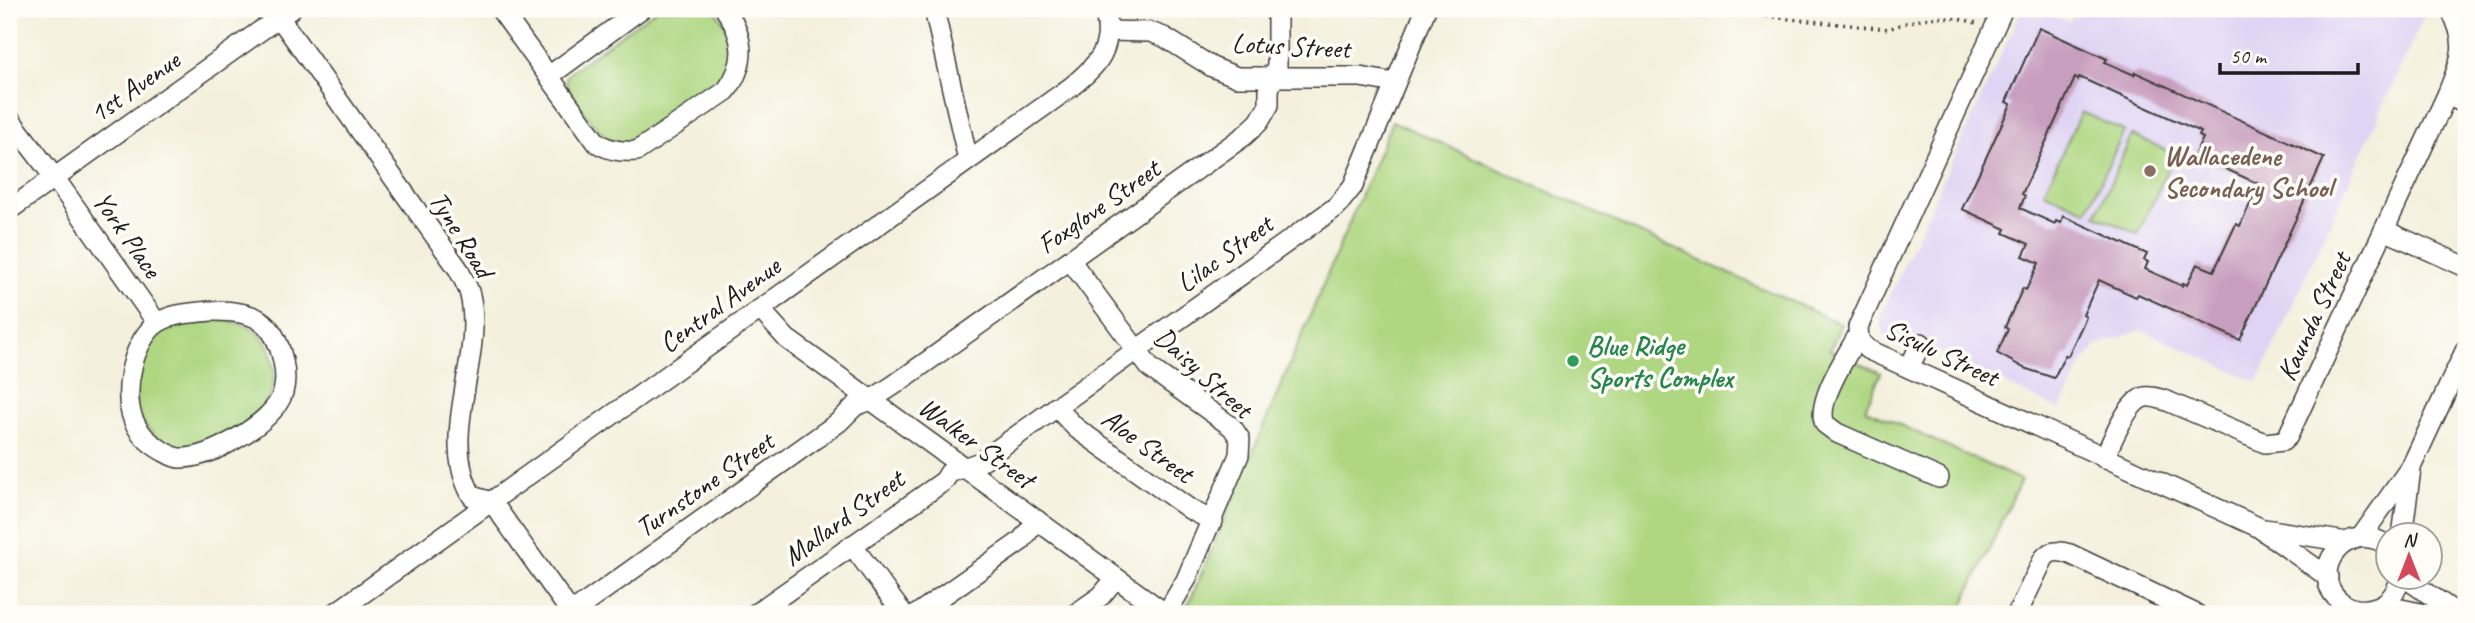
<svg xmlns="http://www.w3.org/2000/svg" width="2475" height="623" viewBox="0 0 2475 623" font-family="Caveat,sans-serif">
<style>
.built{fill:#e0d4f4}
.green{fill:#afd782;stroke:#667a4f;stroke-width:2}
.building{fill:#c89ebe;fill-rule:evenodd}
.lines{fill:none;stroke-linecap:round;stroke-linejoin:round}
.minor-casing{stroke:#3c3c39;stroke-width:22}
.path{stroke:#3c3c39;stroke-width:3.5;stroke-dasharray:2 5;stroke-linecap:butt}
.minor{stroke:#fff;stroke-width:19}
.education-dot{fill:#8d6e63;stroke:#fdfcf7;stroke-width:2.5}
.leisure-dot{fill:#2e9e5b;stroke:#fdfcf7;stroke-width:2.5}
.labels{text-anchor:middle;stroke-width:7;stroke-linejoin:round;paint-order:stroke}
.street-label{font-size:28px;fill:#1c1c1c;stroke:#fdfcf7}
.education-label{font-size:28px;font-weight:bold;fill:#785e54;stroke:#fdfcf7;text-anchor:start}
.leisure-label{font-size:28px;font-weight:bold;fill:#27864d;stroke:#fdfcf7;text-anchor:start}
</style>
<rect width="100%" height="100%" fill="#fdfcf7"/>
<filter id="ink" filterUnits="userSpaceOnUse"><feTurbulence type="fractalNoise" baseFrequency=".0143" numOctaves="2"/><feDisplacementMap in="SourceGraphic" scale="14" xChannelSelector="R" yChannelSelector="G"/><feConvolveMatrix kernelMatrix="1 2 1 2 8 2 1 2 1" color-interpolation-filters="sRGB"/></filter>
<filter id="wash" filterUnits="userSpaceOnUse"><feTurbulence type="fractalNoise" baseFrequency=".00686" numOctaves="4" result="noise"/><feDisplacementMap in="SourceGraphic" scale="28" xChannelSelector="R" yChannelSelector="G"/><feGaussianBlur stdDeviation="1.57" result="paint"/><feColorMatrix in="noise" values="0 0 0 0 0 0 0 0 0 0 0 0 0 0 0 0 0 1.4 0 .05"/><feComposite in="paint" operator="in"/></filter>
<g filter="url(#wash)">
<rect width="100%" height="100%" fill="#f4f0dd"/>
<polygon class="built" points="2022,9 2039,9 2069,22 2076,9 2427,9 2258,382 2141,330 2097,345 2083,363 2060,410 1913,339 1898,343 1885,337 1879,319"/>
<g class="green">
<path d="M657 9H714C734 36 740 56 719 85 699 99 647 142 625 143 608 144 596 128 587 116 578 104 567 92 566 78L571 71Z"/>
<polygon points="2081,112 2124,131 2087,211 2044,192"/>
<polygon points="1392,121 1841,324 1830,350 1881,373 1865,409 2021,480 1959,614 1181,614 1190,601"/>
<polygon points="2132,135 2175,154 2138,234 2096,215"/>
<path d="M221 320C232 321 242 322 252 328 276 344 281 384 264 406 256 417 229 437 217 443 205 448 187 448 174 450 165 443 155 437 148 429 123 405 142 361 152 334L175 324Z"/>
</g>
<g id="blocks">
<path class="building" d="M2039 28 2107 59 2105 62 2134 75 2135 72 2324 158 2240 340 2138 294 2136 297 2099 280 2083 315 2086 317 2068 356 2065 355 2054 378 2024 368 1997 353 2008 329 2005 327 2023 288 2026 290 2039 263 2023 256 2029 244 2004 233 2006 229 1962 209 2011 104 2006 102ZM2079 77 2201 132 2199 136 2203 138 2195 155 2259 184 2240 226 2236 224 2214 271 2197 264 2187 285 2183 283 2182 286 2145 269 2148 262 2144 260 2147 254 2063 216 2061 223 2056 221 2055 224 2020 208 2025 196 2022 194 2075 78 2078 80Z"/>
</g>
</g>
<g filter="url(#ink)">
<use href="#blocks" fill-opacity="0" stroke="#3c3c39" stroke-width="2"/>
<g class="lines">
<g class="minor-casing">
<g id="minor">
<path d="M500 9 597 143C611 151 622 152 637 151L726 91C748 62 744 37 725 9"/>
<polyline points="934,9 968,160"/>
<polyline points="2003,9 1858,327 1859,340 1867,349 2258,527 2328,577"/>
<path d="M279 17 459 270C462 278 468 286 470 295 485 359 437 434 472 496L492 502 572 614"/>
<polyline points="1108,31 1150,32 1164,37 1212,67 1237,77 1360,77 1395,83"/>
<polyline points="549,76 641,9"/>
<polyline points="2447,95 2466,104"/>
<polyline points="9,118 54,177 157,323"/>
<polyline points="9,210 291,9"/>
<polyline points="2384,230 2466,267"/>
<polyline points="1070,260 1150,368 1232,427 1240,439 1239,455 1186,580 1166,614"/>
<polyline points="760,309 787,339 1166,614"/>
<path d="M210 311C252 310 274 318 283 361 286 375 286 391 278 403 263 427 209 459 180 458 173 458 167 453 161 450 149 443 138 432 133 419 122 392 133 338 159 322 174 313 193 313 210 311Z"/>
<path d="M1858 335C1847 356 1815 402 1825 424L1837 433 1939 478"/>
<polyline points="1909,368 1921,343"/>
<polyline points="1056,407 1076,428 1191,510 1213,521"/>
<path d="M2104 458C2112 442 2127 401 2145 397 2153 396 2160 399 2167 401L2265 443 2283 441 2288 436 2447 95C2461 59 2470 45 2450 9"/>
<polyline points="2265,529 2347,542"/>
<polyline points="2402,536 2411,469"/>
<polyline points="2361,537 2412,465 2466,349"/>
<polyline points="852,545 903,614"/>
<path d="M2388 546C2348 516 2304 572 2341 602 2350 609 2362 611 2372 608 2388 605 2397 592 2400 578"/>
<polyline points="2405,578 2458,614"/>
<polyline points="2382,605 2425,614"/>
<path d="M334 614 1071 87C1099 64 1115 47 1104 9"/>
<polyline points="570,614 839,422 855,406 871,400 894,385 1244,136 1259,122 1269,105 1269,90 1277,66 1277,9"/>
<polyline points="755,614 944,481 949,473 980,462 1336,207 1353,186 1426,9"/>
<polyline points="917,614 1021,541 1037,520"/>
<polyline points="1075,614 1101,596 1116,578"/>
<path d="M2017 614 2044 558C2051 549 2061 551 2070 554L2196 614"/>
</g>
</g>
<path class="path" d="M1704 9 1720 12 1889 29C1918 17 1948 13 1979 24"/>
<use href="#minor" class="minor"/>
</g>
</g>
<circle class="education-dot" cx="2150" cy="171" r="7"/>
<circle class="leisure-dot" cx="1573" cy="361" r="7"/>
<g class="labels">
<g class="street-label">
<text transform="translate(1291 45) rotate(3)" y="10">Lotus Street</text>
<text transform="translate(134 86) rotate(-35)" y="10">1st Avenue</text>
<text transform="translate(1098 206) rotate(-35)" y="10">Foxglove Street</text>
<text transform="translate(128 234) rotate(55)" y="10">York Place</text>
<text transform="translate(462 234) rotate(58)" y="10">Tyne Road</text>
<text transform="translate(1224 253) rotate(-36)" y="10">Lilac Street</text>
<text transform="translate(719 304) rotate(-36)" y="10">Central Avenue</text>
<text transform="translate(2313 316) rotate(-65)" y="10">Kaunda Street</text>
<text transform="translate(1942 352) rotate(25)" y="10">Sisulu Street</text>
<text transform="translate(1204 372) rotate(42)" y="10">Daisy Street</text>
<text transform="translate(977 442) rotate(36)" y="10">Walker Street</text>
<text transform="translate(1148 445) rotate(36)" y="10">Aloe Street</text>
<text transform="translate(704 484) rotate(-35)" y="10">Turnstone Street</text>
<text transform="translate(843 517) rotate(-36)" y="10">Mallard Street</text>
</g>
<g class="education-label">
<text x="2164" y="165">Wallacedene<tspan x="2164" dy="32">Secondary School</tspan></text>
</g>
<g class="leisure-label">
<text x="1587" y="355">Blue Ridge<tspan x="1587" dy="32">Sports Complex</tspan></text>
</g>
</g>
<rect width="2475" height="623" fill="none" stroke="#fdfcf7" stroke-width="35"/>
<g transform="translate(2409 556)"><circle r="33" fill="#fdfcf7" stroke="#a3a29f" stroke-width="2"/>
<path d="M0-5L12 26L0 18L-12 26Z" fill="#d1495b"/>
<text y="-10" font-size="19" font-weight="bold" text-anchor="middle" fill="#1c1c1c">N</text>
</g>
<path d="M2220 63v10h138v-10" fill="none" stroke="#1c1c1c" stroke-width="3.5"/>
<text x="2230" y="63" font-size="21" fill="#1c1c1c" stroke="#fdfcf7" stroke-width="5" paint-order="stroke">50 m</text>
</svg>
